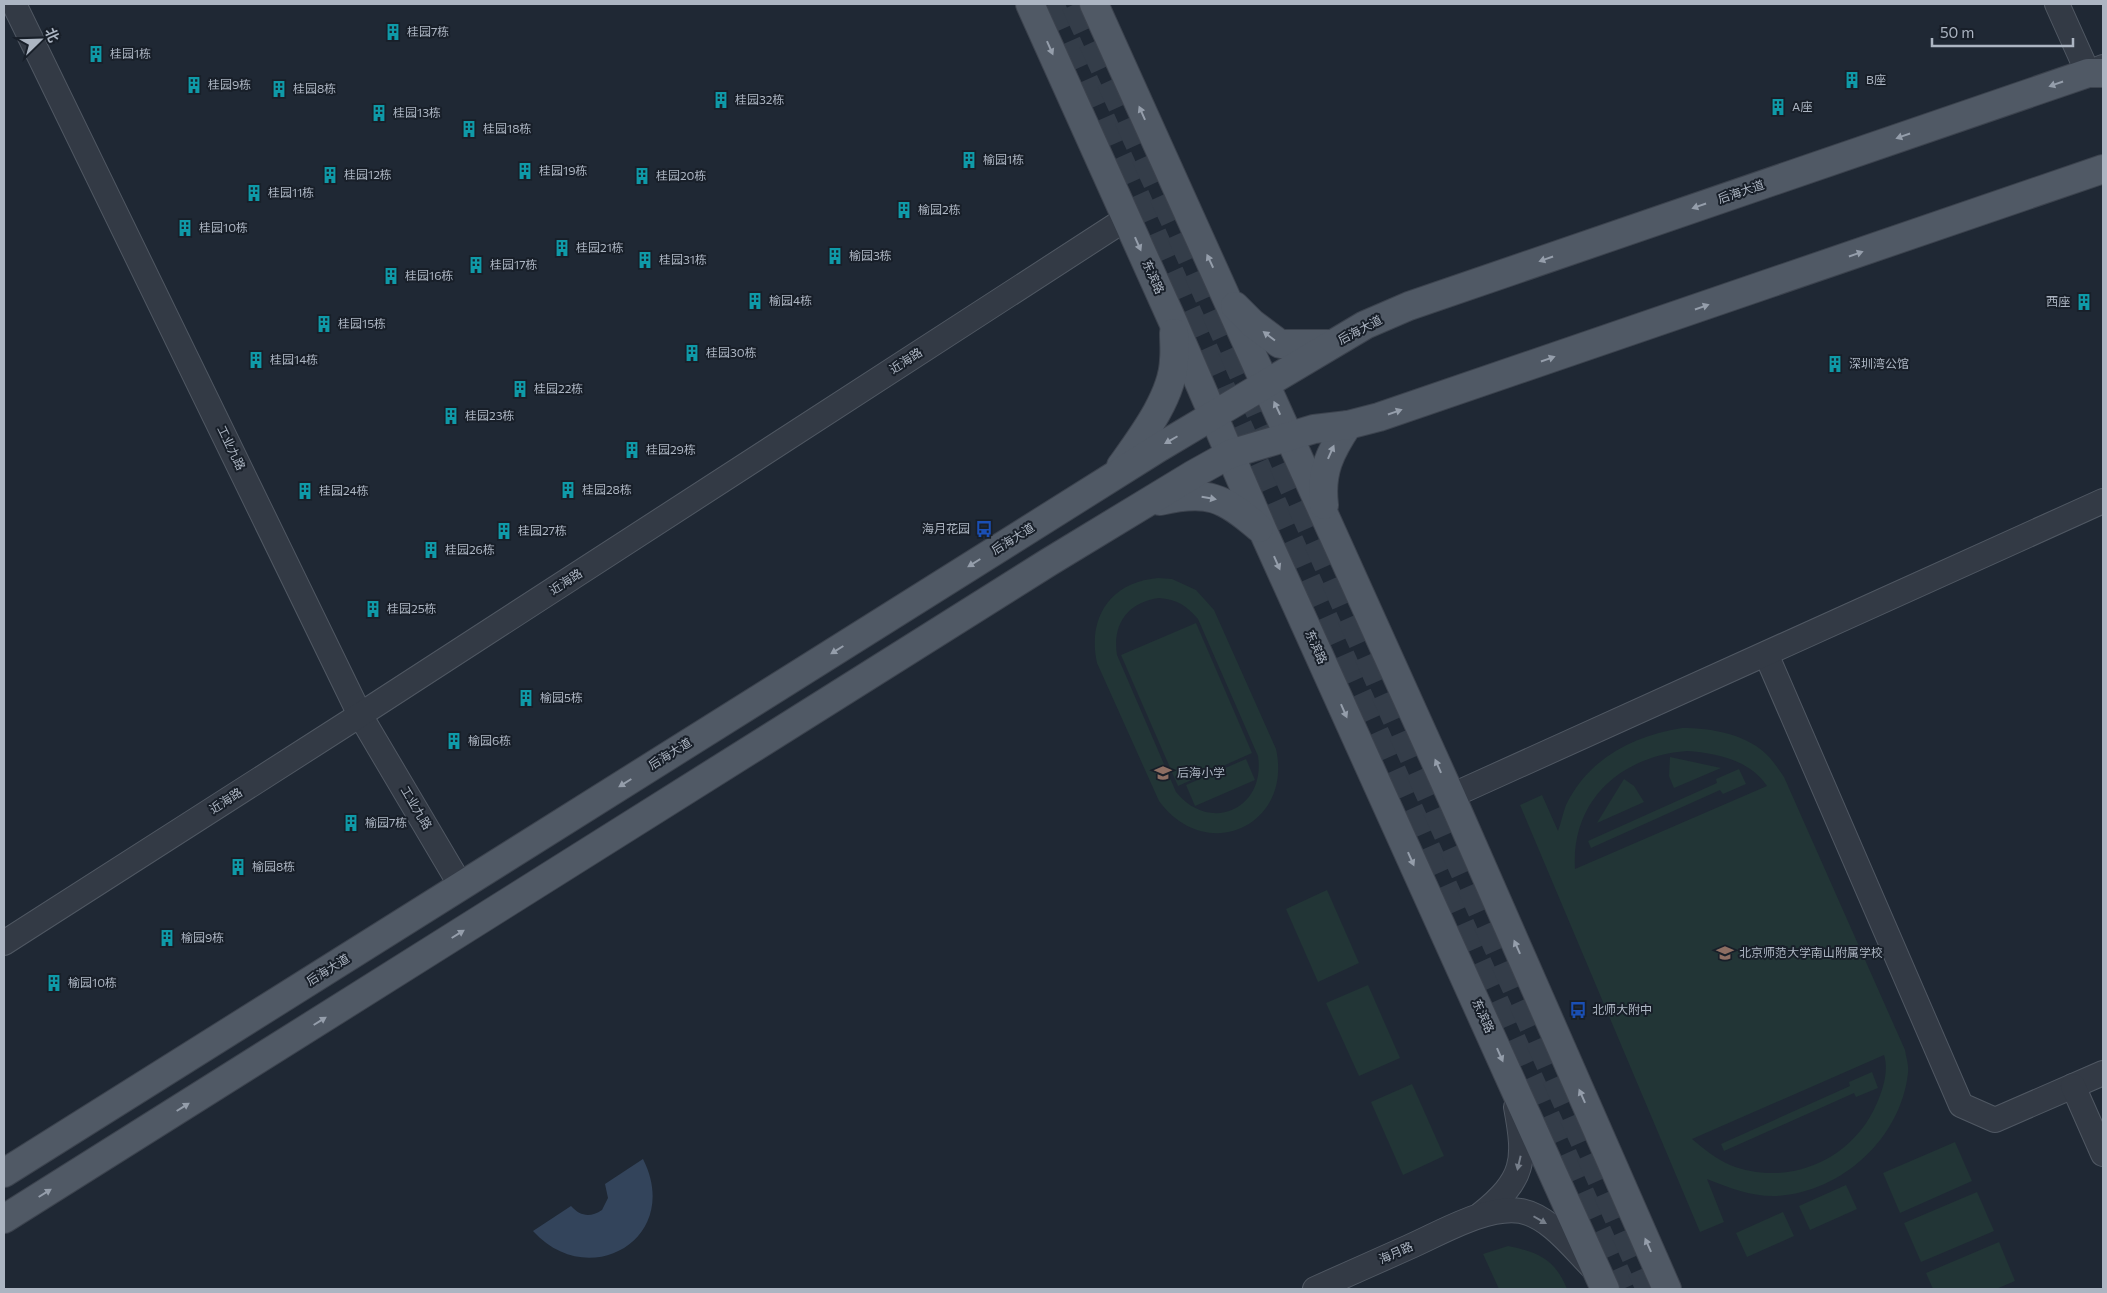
<svg xmlns="http://www.w3.org/2000/svg" width="2107" height="1293" viewBox="0 0 2107 1293" font-family="Commissioner,'Noto Sans SC',sans-serif">
<style>
.green{fill:#223536;fill-rule:evenodd}
.water{fill:#33445b}
.lines{fill:none;stroke-linecap:round;stroke-linejoin:round}
.highway-tunnel{stroke:#343d49;stroke-width:28;stroke-dasharray:28 14;stroke-linecap:butt}
.minor-casing{stroke:#505863;stroke-width:26}
.major-casing{stroke:#3c434e;stroke-width:30}
.minor{stroke:#333a45;stroke-width:24}
.major{stroke:#505965;stroke-width:28}
.oneway{fill:#959eab}
.oneway2{fill:#767e8a}
.labels{text-anchor:middle;stroke-width:4;stroke-linejoin:round;paint-order:stroke}
.poi-label{font-size:12px;fill:#acb5c2;stroke:#181f29;text-anchor:start}
.street-label{font-size:12px;fill:#acb5c2;stroke:#181f29}
</style>
<rect width="100%" height="100%" fill="#1f2834"/>
<g class="green">
<path d="M1158 578 1172 579 1196 590 1214 610 1276 749C1293 826 1206 865 1159 801L1097 663C1087 617 1111 582 1158 578ZM1159 598C1177 599 1187 606 1198 619L1258 756C1266 809 1210 834 1176 792L1117 655C1112 624 1128 602 1159 598Z"/>
<polygon points="1196,623 1252,753 1178,786 1121,655"/>
<path d="M1682 728C1711 728 1749 734 1770 758 1775 764 1780 771 1784 777L1905 1050C1906 1057 1909 1065 1908 1073 1901 1138 1842 1192 1777 1196 1752 1197 1730 1188 1707 1179L1724 1222 1700 1232 1520 805 1542 795 1558 831C1561 823 1563 813 1566 805 1589 758 1633 736 1682 728ZM1687 751C1716 753 1750 760 1767 786L1575 869C1571 800 1621 756 1687 751ZM1884 1055C1889 1070 1883 1089 1877 1103 1853 1160 1788 1188 1730 1165 1716 1159 1704 1149 1692 1139Z"/>
<polygon points="1670,757 1721,768 1674,788 1669,776"/>
<polygon points="1246,759 1255,780 1195,806 1186,785"/>
<polygon points="1739,769 1746,784 1723,794 1720,790 1591,848 1588,841 1717,783 1716,779"/>
<polygon points="1624,779 1634,786 1644,802 1597,823"/>
<polygon points="1327,890 1359,963 1318,982 1286,909"/>
<polygon points="1368,985 1400,1058 1359,1076 1326,1003"/>
<polygon points="1872,1072 1878,1088 1856,1097 1854,1093 1724,1151 1721,1144 1850,1086 1849,1082"/>
<polygon points="1412,1084 1444,1156 1403,1175 1371,1102"/>
<polygon points="1955,1142 1972,1181 1900,1213 1883,1173"/>
<polygon points="1846,1185 1857,1209 1810,1230 1799,1206"/>
<polygon points="1977,1192 1994,1231 1921,1262 1904,1223"/>
<polygon points="1783,1212 1794,1236 1747,1257 1736,1233"/>
<polygon points="1999,1242 2015,1281 1996,1289 1933,1289 1926,1273"/>
<path d="M1508 1246C1538 1252 1555 1259 1567 1289H1499L1483 1254Z"/>
</g>
<path class="water" d="M643 1159C683 1238 589 1293 533 1231L571 1206C580 1216 590 1218 602 1210L608 1198 605 1184Z"/>
<g class="lines">
<g class="highway-tunnel">
<polyline points="1050,4 1623,1289"/>
<polyline points="1075,4 1178,228 1650,1289"/>
</g>
<g class="minor-casing">
<g id="minor">
<polyline points="14,4 360,715 461,886"/>
<polyline points="2057,4 2088,73 2103,67"/>
<polyline points="1766,654 1961,1105 1995,1120 2103,1073"/>
<polyline points="1451,796 2103,501"/>
<polyline points="4,943 360,715 1127,218"/>
<polyline points="2073,1086 2103,1154"/>
<path d="M1480 1215C1525 1179 1526 1161 1516 1107"/>
<path d="M1315 1289C1346 1275 1378 1261 1409 1247 1439 1234 1487 1205 1521 1211 1550 1217 1572 1247 1592 1267"/>
</g>
</g>
<g class="major-casing">
<g id="major">
<polyline points="1030,4 1173,322 1263,531 1605,1289"/>
<polyline points="1094,4 1451,796 1667,1289"/>
<polyline points="1235,306 1252,323 1280,344 1332,344"/>
<path d="M1121 466C1141 438 1173 396 1174 360 1175 351 1174 342 1174 333"/>
<path d="M1160 501C1208 490 1223 497 1259 528"/>
<path d="M1324 505C1320 472 1330 452 1348 425"/>
<polyline points="4,1173 1160,447 1365,325 1409,306 2088,73 2103,73"/>
<polyline points="4,1219 1049,562 1194,474 1230,454 1314,429 1348,425 1379,417 2103,169"/>
</g>
</g>
<use href="#minor" class="minor"/>
<use href="#major" class="major"/>
</g>
<defs><path id="oneway-solid" d="M-6-.8H1V-3.2L6.5 0L1 3.2V.8H-6Z" transform="scale(1.25)"/></defs>
<g class="oneway">
<use href="#oneway-solid" transform="translate(1050 48) rotate(66)"/>
<use href="#oneway-solid" transform="translate(2056 84) rotate(161)"/>
<use href="#oneway-solid" transform="translate(1142 113) rotate(-114)"/>
<use href="#oneway-solid" transform="translate(1903 136) rotate(161)"/>
<use href="#oneway-solid" transform="translate(1699 206) rotate(161)"/>
<use href="#oneway-solid" transform="translate(1138 244) rotate(66)"/>
<use href="#oneway-solid" transform="translate(1856 254) rotate(-19)"/>
<use href="#oneway-solid" transform="translate(1546 259) rotate(161)"/>
<use href="#oneway-solid" transform="translate(1210 261) rotate(-115)"/>
<use href="#oneway-solid" transform="translate(1702 307) rotate(-19)"/>
<use href="#oneway-solid" transform="translate(1269 336) rotate(-143)"/>
<use href="#oneway-solid" transform="translate(1548 359) rotate(-19)"/>
<use href="#oneway-solid" transform="translate(1277 408) rotate(-115)"/>
<use href="#oneway-solid" transform="translate(1395 412) rotate(-19)"/>
<use href="#oneway-solid" transform="translate(1171 440) rotate(150)"/>
<use href="#oneway-solid" transform="translate(1331 452) rotate(-66)"/>
<use href="#oneway-solid" transform="translate(1209 498) rotate(10)"/>
<use href="#oneway-solid" transform="translate(974 563) rotate(148)"/>
<use href="#oneway-solid" transform="translate(1277 563) rotate(66)"/>
<use href="#oneway-solid" transform="translate(837 650) rotate(148)"/>
<use href="#oneway-solid" transform="translate(1344 711) rotate(66)"/>
<use href="#oneway-solid" transform="translate(1438 766) rotate(-114)"/>
<use href="#oneway-solid" transform="translate(625 783) rotate(148)"/>
<use href="#oneway-solid" transform="translate(1411 859) rotate(66)"/>
<use href="#oneway-solid" transform="translate(458 934) rotate(-32)"/>
<use href="#oneway-solid" transform="translate(1517 947) rotate(-114)"/>
<use href="#oneway-solid" transform="translate(320 1021) rotate(-32)"/>
<use href="#oneway-solid" transform="translate(1500 1055) rotate(66)"/>
<use href="#oneway-solid" transform="translate(1582 1096) rotate(-114)"/>
<use href="#oneway-solid" transform="translate(183 1107) rotate(-32)"/>
<use href="#oneway-solid" transform="translate(45 1193) rotate(-32)"/>
<use href="#oneway-solid" transform="translate(1648 1245) rotate(-114)"/>
</g>
<g class="oneway2">
<use href="#oneway-solid" transform="translate(1519 1163) rotate(103)"/>
<use href="#oneway-solid" transform="translate(1540 1220) rotate(30)"/>
</g>
<defs>
<g id="building-bare" transform="scale(1.35)"><path d="M-4-6H4V6H1V3H-1V6H-4ZM-2.5-4.3h1.7v1.8h-1.7ZM.8-4.3h1.7v1.8H.8ZM-2.5-1h1.7V.8h-1.7ZM.8-1h1.7V.8H.8Z" fill="#0f9aa8" stroke="#181f29" stroke-width="2.5" paint-order="stroke"/></g>
<g id="bus-bare" transform="scale(1.35)"><path d="M-5-6H5V4H4V6H2V4H-2V6H-4V4H-5ZM-3.5-4V0h7V-4ZM-3.5 1.2v1.5H-2V1.2ZM2 1.2v1.5H3.5V1.2Z" fill="#1a4fb4" stroke="#181f29" stroke-width="2.5" paint-order="stroke"/></g>
<g id="school-bare" transform="scale(1.35)"><path d="M0-5L7-2L0 1L-7-2ZM-4 1L0 2.5L4 1V4Q0 6-4 4Z" fill="#8d6e63" stroke="#181f29" stroke-width="2.5" paint-order="stroke"/></g>
</defs>
<g fill-rule="evenodd">
<use href="#building-bare" x="393" y="32"/>
<use href="#building-bare" x="96" y="54"/>
<use href="#building-bare" x="1852" y="80"/>
<use href="#building-bare" x="194" y="85"/>
<use href="#building-bare" x="279" y="89"/>
<use href="#building-bare" x="721" y="100"/>
<use href="#building-bare" x="1778" y="107"/>
<use href="#building-bare" x="379" y="113"/>
<use href="#building-bare" x="469" y="129"/>
<use href="#building-bare" x="969" y="160"/>
<use href="#building-bare" x="525" y="171"/>
<use href="#building-bare" x="330" y="175"/>
<use href="#building-bare" x="642" y="176"/>
<use href="#building-bare" x="254" y="193"/>
<use href="#building-bare" x="904" y="210"/>
<use href="#building-bare" x="185" y="228"/>
<use href="#building-bare" x="562" y="248"/>
<use href="#building-bare" x="835" y="256"/>
<use href="#building-bare" x="645" y="260"/>
<use href="#building-bare" x="476" y="265"/>
<use href="#building-bare" x="391" y="276"/>
<use href="#building-bare" x="755" y="301"/>
<use href="#building-bare" x="2084" y="302"/>
<use href="#building-bare" x="324" y="324"/>
<use href="#building-bare" x="692" y="353"/>
<use href="#building-bare" x="256" y="360"/>
<use href="#building-bare" x="1835" y="364"/>
<use href="#building-bare" x="520" y="389"/>
<use href="#building-bare" x="451" y="416"/>
<use href="#building-bare" x="632" y="450"/>
<use href="#building-bare" x="568" y="490"/>
<use href="#building-bare" x="305" y="491"/>
<use href="#bus-bare" x="984" y="529"/>
<use href="#building-bare" x="504" y="531"/>
<use href="#building-bare" x="431" y="550"/>
<use href="#building-bare" x="373" y="609"/>
<use href="#building-bare" x="526" y="698"/>
<use href="#building-bare" x="454" y="741"/>
<use href="#school-bare" x="1163" y="773"/>
<use href="#building-bare" x="351" y="823"/>
<use href="#building-bare" x="238" y="867"/>
<use href="#building-bare" x="167" y="938"/>
<use href="#school-bare" x="1725" y="953"/>
<use href="#building-bare" x="54" y="983"/>
<use href="#bus-bare" x="1578" y="1010"/>
</g>
<g class="labels">
<g class="poi-label">
<text x="407" y="36">桂园7栋</text>
<text x="110" y="58">桂园1栋</text>
<text x="1866" y="84">B座</text>
<text x="208" y="89">桂园9栋</text>
<text x="293" y="93">桂园8栋</text>
<text x="735" y="104">桂园32栋</text>
<text x="1792" y="111">A座</text>
<text x="393" y="117">桂园13栋</text>
<text x="483" y="133">桂园18栋</text>
<text x="983" y="164">榆园1栋</text>
<text x="539" y="175">桂园19栋</text>
<text x="344" y="179">桂园12栋</text>
<text x="656" y="180">桂园20栋</text>
<text x="268" y="197">桂园11栋</text>
<text x="918" y="214">榆园2栋</text>
<text x="199" y="232">桂园10栋</text>
<text x="576" y="252">桂园21栋</text>
<text x="849" y="260">榆园3栋</text>
<text x="659" y="264">桂园31栋</text>
<text x="490" y="269">桂园17栋</text>
<text x="405" y="280">桂园16栋</text>
<text x="769" y="305">榆园4栋</text>
<text x="2070" y="306" text-anchor="end">西座</text>
<text x="338" y="328">桂园15栋</text>
<text x="706" y="357">桂园30栋</text>
<text x="270" y="364">桂园14栋</text>
<text x="1849" y="368">深圳湾公馆</text>
<text x="534" y="393">桂园22栋</text>
<text x="465" y="420">桂园23栋</text>
<text x="646" y="454">桂园29栋</text>
<text x="582" y="494">桂园28栋</text>
<text x="319" y="495">桂园24栋</text>
<text x="970" y="533" text-anchor="end">海月花园</text>
<text x="518" y="535">桂园27栋</text>
<text x="445" y="554">桂园26栋</text>
<text x="387" y="613">桂园25栋</text>
<text x="540" y="702">榆园5栋</text>
<text x="468" y="745">榆园6栋</text>
<text x="1177" y="777">后海小学</text>
<text x="365" y="827">榆园7栋</text>
<text x="252" y="871">榆园8栋</text>
<text x="181" y="942">榆园9栋</text>
<text x="1739" y="957">北京师范大学南山附属学校</text>
<text x="68" y="987">榆园10栋</text>
<text x="1592" y="1014">北师大附中</text>
</g>
<g class="street-label">
<text transform="translate(1741 192) rotate(-19)" y="4">后海大道</text>
<text transform="translate(1153 277) rotate(66)" y="4">东滨路</text>
<text transform="translate(1360 330) rotate(-28)" y="4">后海大道</text>
<text transform="translate(906 361) rotate(-33)" y="4">近海路</text>
<text transform="translate(231 448) rotate(64)" y="4">工业九路</text>
<text transform="translate(1013 539) rotate(-32)" y="4">后海大道</text>
<text transform="translate(566 582) rotate(-33)" y="4">近海路</text>
<text transform="translate(1316 647) rotate(66)" y="4">东滨路</text>
<text transform="translate(670 754) rotate(-32)" y="4">后海大道</text>
<text transform="translate(226 801) rotate(-33)" y="4">近海路</text>
<text transform="translate(416 808) rotate(59)" y="4">工业九路</text>
<text transform="translate(328 970) rotate(-32)" y="4">后海大道</text>
<text transform="translate(1483 1016) rotate(66)" y="4">东滨路</text>
<text transform="translate(1396 1253) rotate(-24)" y="4">海月路</text>
</g>
</g>
<rect width="2107" height="1293" fill="none" stroke="#acb5c2" stroke-width="10"/>
<g transform="translate(40 40) rotate(67)" stroke="#181f29" stroke-width="4" paint-order="stroke">
<path d="M0-4L9 19L0 12L-9 19Z" fill="#acb5c2"/>
<text y="-8" font-size="14" font-weight="bold" text-anchor="middle" fill="#acb5c2">北</text>
</g>
<path d="M1932 38v8h141v-8" fill="none" stroke="#acb5c2" stroke-width="2.5"/>
<text x="1940" y="38" font-size="15" fill="#acb5c2" stroke="#181f29" stroke-width="4" paint-order="stroke">50 m</text>
</svg>
